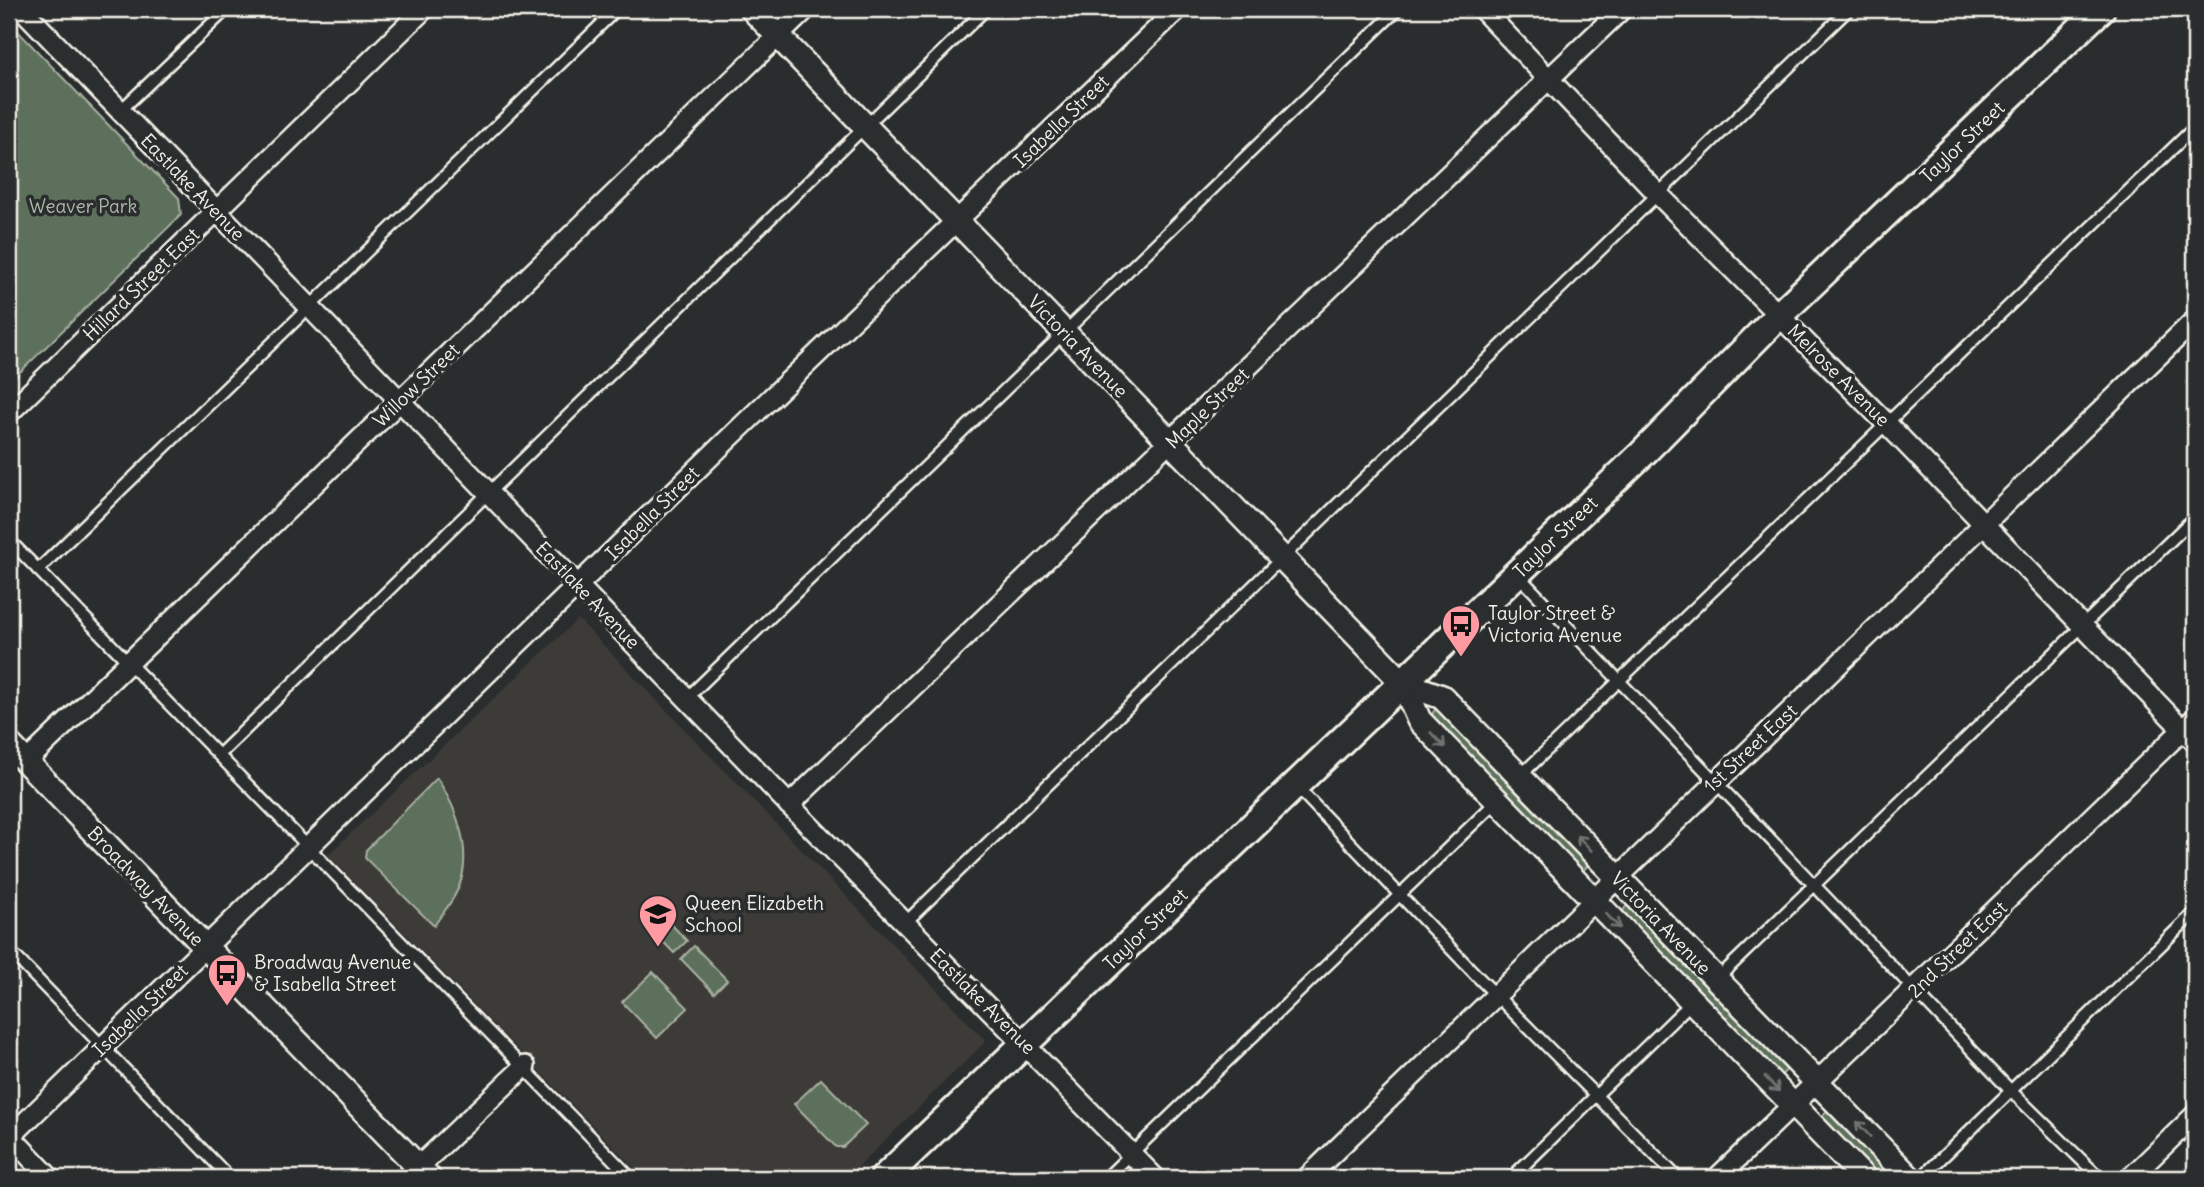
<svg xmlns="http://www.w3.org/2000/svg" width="2204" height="1187" viewBox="0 0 2204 1187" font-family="Delius,sans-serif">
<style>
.built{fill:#3d3b38}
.green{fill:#5b705b;stroke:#a8b0a2;stroke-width:2}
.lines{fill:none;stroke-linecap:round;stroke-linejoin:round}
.service-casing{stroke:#f4f1e8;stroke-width:15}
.minor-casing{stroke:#f4f1e8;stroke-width:24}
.tertiary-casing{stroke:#f4f1e8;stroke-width:28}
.secondary-casing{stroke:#f4f1e8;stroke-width:32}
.service{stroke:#2a2d2e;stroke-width:10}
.minor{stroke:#2a2d2e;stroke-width:19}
.tertiary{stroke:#2a2d2e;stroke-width:23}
.secondary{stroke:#2a2d2e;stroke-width:26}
.oneway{stroke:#71726f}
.labels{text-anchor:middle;stroke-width:7;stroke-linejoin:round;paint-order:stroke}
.street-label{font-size:19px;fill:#f4f1e8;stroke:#2a2d2e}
.park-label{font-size:19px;fill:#afb7a9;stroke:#2a2d2e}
.poi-label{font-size:19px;fill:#f4f1e8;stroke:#2a2d2e;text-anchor:start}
</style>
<rect width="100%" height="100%" fill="#2a2d2e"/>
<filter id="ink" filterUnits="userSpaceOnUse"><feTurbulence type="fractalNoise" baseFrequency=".0143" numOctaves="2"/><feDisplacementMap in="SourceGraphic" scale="14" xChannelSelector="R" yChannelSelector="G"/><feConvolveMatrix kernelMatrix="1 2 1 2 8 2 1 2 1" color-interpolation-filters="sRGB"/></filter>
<g filter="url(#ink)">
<polygon class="built" points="578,619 986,1041 847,1178 644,1178 328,855"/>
<g class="green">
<polygon points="9,22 179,198 181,215 9,383"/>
<polygon points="1438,705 1590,863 1582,872 1430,717"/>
<path d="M437 778C458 810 475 856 456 893 450 905 441 915 434 926L365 858 366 850Z"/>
<polygon points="1628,903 1788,1068 1781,1076 1777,1076 1621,914"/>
<polygon points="656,908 687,941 674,953 643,921"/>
<polygon points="694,946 727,980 714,993 681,959"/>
<polygon points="653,972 688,1008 657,1038 622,1002"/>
<polygon points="821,1079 866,1125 843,1147 836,1147 794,1104"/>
<polygon points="1828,1109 1898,1178 1877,1178 1820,1119"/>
</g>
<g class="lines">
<g class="service-casing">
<g id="service">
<polyline points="120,111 227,9"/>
<polyline points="9,540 631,1178"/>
<polyline points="38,570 617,9"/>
<polyline points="1517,574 2011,1091 2100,1178"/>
<polyline points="688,697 1398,9"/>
<polyline points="219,755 986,9"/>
<polyline points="1520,776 2195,127"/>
<polyline points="1296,786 1478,977 1678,1178"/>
<polyline points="905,923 1849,9"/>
<polyline points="9,950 230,1178"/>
<polyline points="1717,979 2195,517"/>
<polyline points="1106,1178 1497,801"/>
<polyline points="1511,1178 1692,1002"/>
<polyline points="1921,1178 2195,912"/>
</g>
</g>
<g class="minor-casing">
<g id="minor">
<polyline points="22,9 802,818 1155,1178"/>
<polyline points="1482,9 1657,193 1887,424 2195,742"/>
<polyline points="9,413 424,9"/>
<polyline points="26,762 806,9"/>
<polyline points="789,805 1622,9"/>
<polyline points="9,1135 50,1178"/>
<polyline points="9,1138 721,446 1178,9"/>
<polyline points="407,1178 525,1066"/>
<polyline points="1307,1178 2195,320"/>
<polyline points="1717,1178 2195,718"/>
<polyline points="2130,1178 2195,1115"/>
</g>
</g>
<g class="tertiary-casing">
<g id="tertiary">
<polyline points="752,9 1403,683 1419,720 1864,1178"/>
<polyline points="1403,683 1442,697 1910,1178"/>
<polyline points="9,744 429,1178"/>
</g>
</g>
<g class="secondary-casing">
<polyline id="secondary" points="884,1178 1642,454 1778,316 2101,9"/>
</g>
<use href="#service" class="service"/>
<use href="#minor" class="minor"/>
<use href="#tertiary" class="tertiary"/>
<use href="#secondary" class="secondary"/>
</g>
<defs><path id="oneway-shaft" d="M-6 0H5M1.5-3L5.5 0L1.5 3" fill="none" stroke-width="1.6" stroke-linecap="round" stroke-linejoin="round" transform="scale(1.75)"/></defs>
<g class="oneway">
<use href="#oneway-shaft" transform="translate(1438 740) rotate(46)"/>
<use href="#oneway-shaft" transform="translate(1584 843) rotate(-134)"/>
<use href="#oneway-shaft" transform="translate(1613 921) rotate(45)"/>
<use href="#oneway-shaft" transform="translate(1772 1084) rotate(46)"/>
<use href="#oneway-shaft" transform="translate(1863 1129) rotate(-134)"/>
</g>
</g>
<defs>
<g id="bus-pin" transform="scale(2.0125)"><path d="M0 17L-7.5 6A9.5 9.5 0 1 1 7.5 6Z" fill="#ff9aa2" stroke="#2a2d2e"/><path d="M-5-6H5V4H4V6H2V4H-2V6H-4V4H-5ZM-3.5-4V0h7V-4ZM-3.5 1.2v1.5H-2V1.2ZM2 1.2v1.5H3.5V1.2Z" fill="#111"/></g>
<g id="school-pin" transform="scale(2.0125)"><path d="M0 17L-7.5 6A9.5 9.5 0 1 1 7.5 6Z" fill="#ff9aa2" stroke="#2a2d2e"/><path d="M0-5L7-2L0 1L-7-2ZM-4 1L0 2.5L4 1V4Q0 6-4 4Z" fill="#111"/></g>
</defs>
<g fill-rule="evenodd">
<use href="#bus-pin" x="1461" y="624"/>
<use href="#school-pin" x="658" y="914"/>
<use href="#bus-pin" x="227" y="973"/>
</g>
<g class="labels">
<g class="street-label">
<text transform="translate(1061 121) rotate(-44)" y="7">Isabella Street</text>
<text transform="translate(1962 142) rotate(-44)" y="7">Taylor Street</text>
<text transform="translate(193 187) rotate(46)" y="7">Eastlake Avenue</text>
<text transform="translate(141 284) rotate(-44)" y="7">Hillard Street East</text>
<text transform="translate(1078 346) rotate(46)" y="7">Victoria Avenue</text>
<text transform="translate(1839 375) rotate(45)" y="7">Melrose Avenue</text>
<text transform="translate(416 385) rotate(-44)" y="7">Willow Street</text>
<text transform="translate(1207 408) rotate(-44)" y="7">Maple Street</text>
<text transform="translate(652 513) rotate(-45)" y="7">Isabella Street</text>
<text transform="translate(1555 537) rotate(-44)" y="7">Taylor Street</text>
<text transform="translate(588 595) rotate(46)" y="7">Eastlake Avenue</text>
<text transform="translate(1750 748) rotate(-43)" y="7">1st Street East</text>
<text transform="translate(146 886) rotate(46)" y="7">Broadway Avenue</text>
<text transform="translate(1661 923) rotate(46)" y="7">Victoria Avenue</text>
<text transform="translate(1145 929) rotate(-44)" y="7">Taylor Street</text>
<text transform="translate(1957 949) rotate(-44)" y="7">2nd Street East</text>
<text transform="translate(983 1001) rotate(45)" y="7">Eastlake Avenue</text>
<text transform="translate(140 1010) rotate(-44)" y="7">Isabella Street</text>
</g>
<g class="park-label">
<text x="83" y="213">Weaver Park</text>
</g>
<g class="poi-label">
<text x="1488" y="620">Taylor Street &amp;<tspan x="1488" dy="22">Victoria Avenue</tspan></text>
<text x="685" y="910">Queen Elizabeth<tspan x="685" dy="22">School</tspan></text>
<text x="254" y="969">Broadway Avenue<tspan x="254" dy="22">&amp; Isabella Street</tspan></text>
</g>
</g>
<rect width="2204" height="1187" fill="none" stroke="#2a2d2e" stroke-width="35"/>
<rect x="18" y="18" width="2169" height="1152" fill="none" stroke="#f4f1e8" stroke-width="2.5" filter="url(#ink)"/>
</svg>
